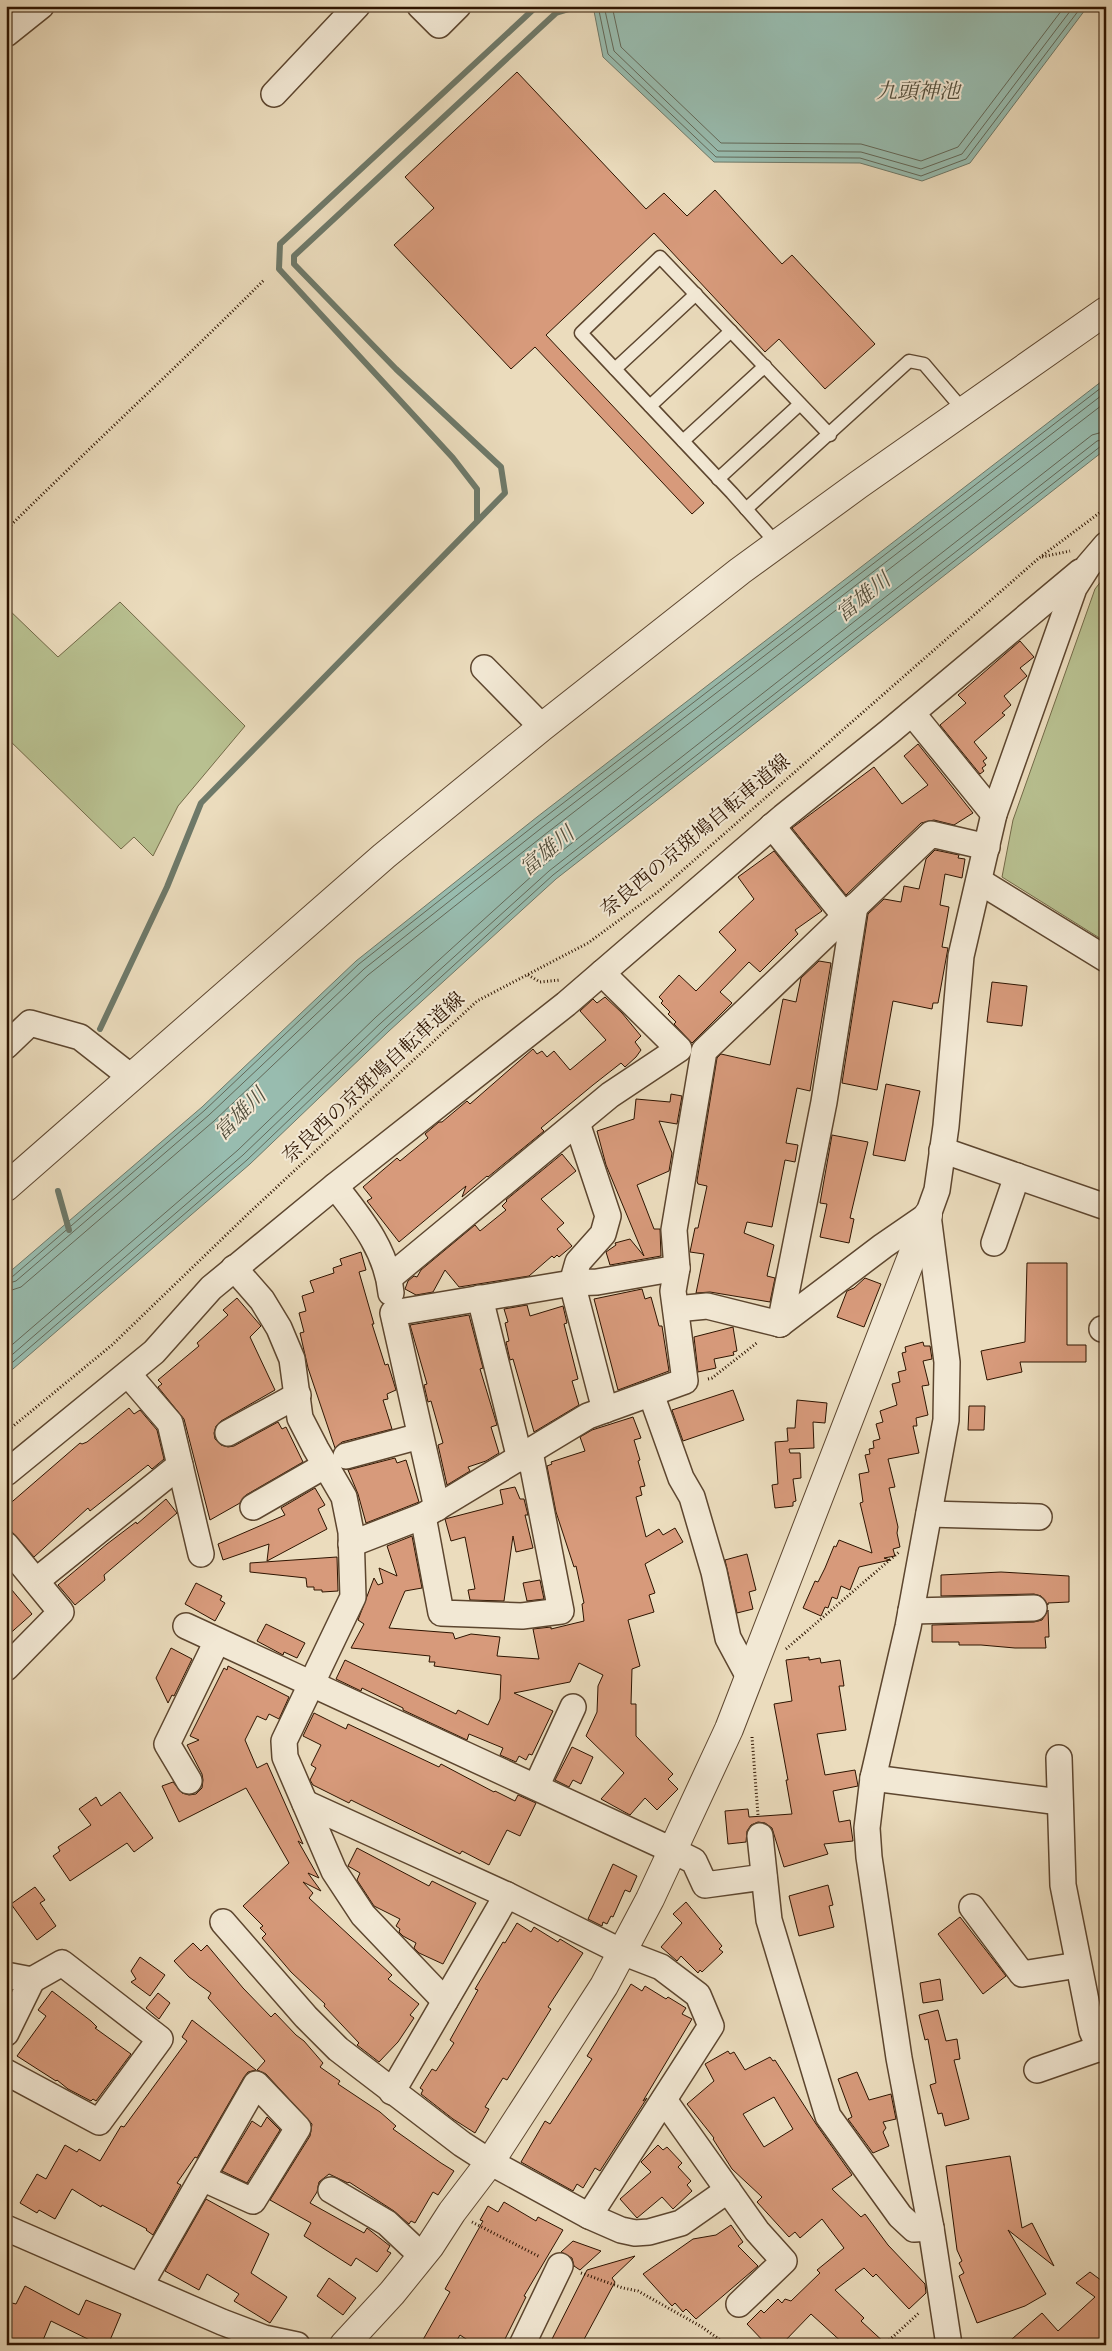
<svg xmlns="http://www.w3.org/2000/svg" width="1112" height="2351" viewBox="0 0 1112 2351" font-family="'Libre Bodoni','Noto Serif JP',serif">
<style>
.green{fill:#b8c090;stroke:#736a48}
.water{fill:#98bcaf;stroke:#6e7969}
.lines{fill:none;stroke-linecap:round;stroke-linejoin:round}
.shore{stroke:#636858;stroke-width:1}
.stream{stroke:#6e7969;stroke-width:6}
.building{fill:#d79a7b;stroke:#2e1400;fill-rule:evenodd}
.service-casing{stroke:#5d462f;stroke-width:15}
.minor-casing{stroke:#5d462f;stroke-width:28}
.tertiary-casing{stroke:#5d462f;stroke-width:30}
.path{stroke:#2e1400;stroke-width:3;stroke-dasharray:1 2.5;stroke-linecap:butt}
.service{stroke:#f2e8d4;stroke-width:12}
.minor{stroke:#f2e8d4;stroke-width:25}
.tertiary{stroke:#f2e8d4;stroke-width:28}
.labels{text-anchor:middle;stroke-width:4;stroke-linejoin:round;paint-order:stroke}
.street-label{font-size:20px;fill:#2e1400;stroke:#f2e8d4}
.water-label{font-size:21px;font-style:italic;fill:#534f3d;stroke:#f2e8d4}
</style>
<rect width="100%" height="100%" fill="#ebdcbd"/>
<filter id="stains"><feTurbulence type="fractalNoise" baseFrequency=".004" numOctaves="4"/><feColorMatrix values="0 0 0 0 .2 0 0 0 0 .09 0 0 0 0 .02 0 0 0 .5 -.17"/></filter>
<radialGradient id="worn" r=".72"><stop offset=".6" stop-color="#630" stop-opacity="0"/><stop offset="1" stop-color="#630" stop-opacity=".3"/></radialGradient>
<g class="green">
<polygon points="1106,575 1106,942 1002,877 1013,820 1095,589"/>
<polygon points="120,602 245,726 178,806 153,856 134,837 121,849 6,737 6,607 58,657"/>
</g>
<g class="water">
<polygon points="593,6 1088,6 970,163 922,181 860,163 714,162 603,57"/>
<polygon points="1106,378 1106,449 556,879 389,1031 250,1164 6,1375 6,1275 202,1107 356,961 537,817"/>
</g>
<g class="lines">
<g class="shore">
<polyline points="598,6 608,54 716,157 860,158 921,176 966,159 1082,6"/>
<polyline points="604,6 614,51 718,151 861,152 921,169 962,154 1074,6"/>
<polyline points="612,6 621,47 721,143 861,144 921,161 958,147 1065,6"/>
<polyline points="6,1278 12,1277 205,1110 359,964 540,821 1106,384"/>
<polyline points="6,1284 16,1281 209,1115 364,969 544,826 1106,392"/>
<polyline points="6,1292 21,1287 214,1121 368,975 548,832 1106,402"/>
<polyline points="6,1350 238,1150 376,1017 544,865 1092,435 1106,431"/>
<polyline points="6,1360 243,1155 381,1023 549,871 1097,441 1106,439"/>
<polyline points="6,1368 247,1160 386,1027 553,875 1101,446 1106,445"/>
</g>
<g class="stream">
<polyline points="477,521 477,489 453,458 279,269 280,244 537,6"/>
<polyline points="100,1029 167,887 201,803 505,493 501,467 396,369 294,264 294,256 556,13 579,6"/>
<polyline points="58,1191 69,1230"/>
</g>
</g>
<g class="building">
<polygon points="517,72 646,209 664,193 687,216 715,190 782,264 792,255 875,344 825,389 779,339 765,352 654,233 546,335 704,503 692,514 535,347 511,369 394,245 434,208 405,177"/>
<polygon points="1020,641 1034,657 1020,668 1027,676 1004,696 1011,705 1002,713 1005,715 974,742 987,758 983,761 986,765 982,768 984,771 980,774 940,725 966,703 958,695"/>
<polygon points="918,744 973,813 954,825 934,820 921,823 846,895 792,828 874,767 902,804 928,785 904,756"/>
<polygon points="935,850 959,855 958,858 965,859 962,878 945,874 940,905 949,907 942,947 948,948 938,1003 933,1003 932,1009 893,1001 877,1090 842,1083 868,914 884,899 901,902 904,886 919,889 926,859"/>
<polygon points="774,851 822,911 795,930 798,934 760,972 749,962 720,992 732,1003 692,1043 674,1024 676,1022 668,1014 670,1012 661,1003 663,1001 659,997 679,975 696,991 736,950 719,932 754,899 738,877"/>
<polygon points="819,961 831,963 810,1091 797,1088 786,1143 798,1145 795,1162 785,1160 772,1227 747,1222 744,1233 774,1245 767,1276 775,1278 770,1302 710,1292 696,1293 704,1254 690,1252 695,1228 698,1228 707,1186 698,1184 697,1181 717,1058 721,1054 770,1065 783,999 796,1002 801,978"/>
<polygon points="992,982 1027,986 1022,1026 987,1022"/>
<polygon points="605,997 622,1013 641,1036 635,1042 641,1050 636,1057 625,1067 621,1063 593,1085 541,1128 544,1131 488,1177 487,1176 462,1197 466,1186 399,1242 367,1201 372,1198 363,1187 397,1158 400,1161 428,1138 425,1134 439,1122 442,1122 467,1101 470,1104 533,1049 537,1054 542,1051 547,1057 554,1051 570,1070 606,1040 580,1011 593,999 597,1003"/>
<polygon points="886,1084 920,1091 905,1161 873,1155"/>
<polygon points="671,1094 682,1096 677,1124 659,1121 672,1153 669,1171 637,1185 654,1229 660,1229 661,1256 610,1265 606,1252 616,1245 615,1243 630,1239 644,1256 606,1165 597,1131 634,1119 636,1099 670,1102"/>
<polygon points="832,1135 868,1142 850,1218 854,1219 849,1243 820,1237 827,1204 820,1203"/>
<polygon points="562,1154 576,1171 541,1199 564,1223 557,1229 572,1246 559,1257 557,1255 554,1258 552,1256 529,1276 459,1287 445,1270 433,1292 416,1295 405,1289 408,1281 414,1276 417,1277 421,1270 475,1225 480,1231 506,1210 502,1206 507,1201 506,1200"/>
<polygon points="361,1252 366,1270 359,1272 374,1324 372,1324 385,1365 388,1364 396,1390 387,1394 388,1399 383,1400 392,1429 342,1442 335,1448 308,1368 300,1333 304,1332 299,1313 306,1311 302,1296 314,1292 310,1281 334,1273 333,1268 342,1265 340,1259"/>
<polygon points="1027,1263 1067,1263 1067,1345 1086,1345 1086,1362 1020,1362 1022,1372 987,1380 981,1351 1025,1342"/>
<polygon points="865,1278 881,1284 864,1327 837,1317 847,1291 854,1288"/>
<polygon points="642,1289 645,1299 651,1297 659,1326 662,1326 669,1371 618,1390 594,1299"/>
<polygon points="237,1298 261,1326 250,1337 275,1390 221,1421 216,1426 214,1433 215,1439 221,1445 228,1447 234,1446 278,1422 282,1429 286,1427 303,1462 246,1495 240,1503 210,1520 184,1419 158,1387 162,1384 158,1380 199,1346 197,1343 228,1315 223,1310"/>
<polygon points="527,1305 530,1316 563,1306 567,1323 564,1324 578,1379 572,1381 579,1405 534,1432 513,1359 510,1360 506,1342 509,1341 505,1323 508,1322 504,1309"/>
<polygon points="469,1315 483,1368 480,1369 497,1425 491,1427 499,1453 486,1461 468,1467 470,1471 447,1485 438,1445 443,1443 431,1401 428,1402 424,1385 427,1384 410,1325"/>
<polygon points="733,1327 737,1351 733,1352 734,1355 714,1359 716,1368 698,1372 694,1337"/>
<polygon points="923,1342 924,1346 930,1346 932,1359 923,1361 929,1385 922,1386 928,1415 916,1418 917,1426 913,1426 919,1453 888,1459 895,1487 889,1488 898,1527 897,1533 900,1547 893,1549 895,1556 884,1558 890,1560 859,1567 850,1590 841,1586 837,1599 832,1597 828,1608 825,1607 821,1616 803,1608 815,1581 818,1582 825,1568 834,1546 836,1547 839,1540 872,1553 860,1503 863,1502 859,1474 869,1472 865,1455 870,1454 869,1449 874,1448 873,1441 880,1439 876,1424 883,1422 880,1411 897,1405 892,1384 900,1382 898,1372 906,1370 902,1353 906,1352 905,1347"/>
<polygon points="733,1390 744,1420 683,1441 672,1410"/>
<polygon points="797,1400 827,1403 825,1423 813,1422 814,1448 789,1449 790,1453 800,1453 801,1478 793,1479 796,1501 793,1502 793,1506 775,1508 772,1485 778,1484 775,1442 788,1441 787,1428 795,1428"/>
<polygon points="969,1406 985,1406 984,1430 968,1430"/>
<polygon points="129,1408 134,1414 140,1410 157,1430 164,1459 152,1469 148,1465 90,1511 88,1508 34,1557 6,1525 6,1507 80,1443 82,1444 87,1442"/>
<polygon points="633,1417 641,1438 634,1440 640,1460 638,1461 645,1486 640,1487 642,1495 636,1497 646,1537 659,1529 663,1535 675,1528 683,1542 645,1564 655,1593 649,1595 654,1612 628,1620 640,1666 632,1669 631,1704 636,1704 636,1736 673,1774 668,1779 678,1789 657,1810 645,1798 630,1815 601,1799 624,1773 586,1736 597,1712 598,1686 603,1675 579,1663 570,1682 514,1693 553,1711 532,1755 529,1754 526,1760 519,1756 516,1762 500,1755 503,1748 469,1734 467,1740 403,1710 403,1708 362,1688 361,1691 336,1679 345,1660 456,1714 458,1710 488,1725 500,1699 501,1675 434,1666 435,1662 429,1662 430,1656 351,1648 364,1624 358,1620 374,1578 378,1585 383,1583 379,1568 397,1576 387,1546 412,1536 422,1588 405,1591 389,1628 453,1633 455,1639 471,1634 500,1637 497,1656 539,1659 533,1629 551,1627 551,1629 584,1621 582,1604 584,1603 576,1566 574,1567 556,1512 547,1466 552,1464 551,1462 585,1451 580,1437 592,1430"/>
<polygon points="395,1458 397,1463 406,1460 419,1502 366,1523 358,1494 348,1470"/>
<polygon points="515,1487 520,1499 524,1499 528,1515 525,1515 533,1548 516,1552 513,1536 504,1601 470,1600 468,1590 475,1589 465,1537 451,1541 445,1519 503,1504 500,1490"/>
<polygon points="315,1488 325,1505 318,1509 327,1529 267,1561 269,1544 223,1560 218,1544 285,1515 281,1508"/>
<polygon points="166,1499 177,1513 104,1575 105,1580 75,1605 58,1585 107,1544 136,1522 137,1524"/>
<polygon points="747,1554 756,1590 749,1592 753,1609 737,1613 725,1560"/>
<polygon points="337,1557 338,1591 322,1592 322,1590 314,1590 314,1587 307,1587 306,1578 250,1572 250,1563"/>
<polygon points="1001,1572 1069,1576 1069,1602 1048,1603 1048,1605 1041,1596 1034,1594 941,1596 941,1575"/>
<polygon points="540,1580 544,1599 527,1601 523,1583"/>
<polygon points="6,1583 32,1614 6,1637"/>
<polygon points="196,1583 222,1596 220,1600 225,1603 215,1621 185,1604"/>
<polygon points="1048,1610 1049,1637 1045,1637 1046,1648 1015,1648 981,1645 959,1645 959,1642 932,1642 932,1625 1034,1622 1042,1620"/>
<polygon points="266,1624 305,1643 297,1658 284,1652 283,1655 257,1641"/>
<polygon points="171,1648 192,1659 174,1696 172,1695 168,1703 156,1678"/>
<polygon points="809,1657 809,1660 820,1658 821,1663 840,1660 844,1686 839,1686 846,1730 817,1734 825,1775 855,1770 858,1786 833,1791 839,1822 850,1820 853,1841 824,1844 828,1854 784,1867 772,1828 765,1823 758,1822 751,1825 747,1831 746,1842 728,1844 725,1811 748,1809 749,1817 792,1814 786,1780 788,1780 774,1704 792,1701 786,1660"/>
<polygon points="228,1666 289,1697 279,1719 269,1714 266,1720 257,1716 245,1740 257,1768 267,1763 303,1844 298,1841 319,1878 308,1873 321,1891 303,1882 313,1893 309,1898 392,1975 388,1979 419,2004 410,2015 414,2018 398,2042 379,2062 357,2045 359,2043 324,2006 325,2004 291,1972 262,1938 266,1934 260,1928 263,1926 243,1906 289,1863 246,1788 179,1822 162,1786 173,1782 182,1793 189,1795 196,1794 202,1788 203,1780 202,1774 187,1745 199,1740 190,1736 224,1668 227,1670"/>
<polygon points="314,1713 346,1729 348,1724 439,1767 441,1764 494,1792 495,1791 515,1801 518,1795 536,1803 520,1836 507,1830 489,1865 462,1851 460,1854 351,1800 349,1803 313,1785 310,1780 316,1768 311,1765 321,1745 303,1736"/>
<polygon points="572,1747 593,1757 581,1784 573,1780 569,1787 555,1780"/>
<polygon points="120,1792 153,1838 134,1852 127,1843 70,1881 53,1856 60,1851 58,1847 91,1825 79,1809 96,1797 101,1806"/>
<polygon points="357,1848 429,1886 432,1881 476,1903 443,1964 419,1953 414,1948 416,1943 403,1936 399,1932 400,1929 396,1926 400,1919 374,1906 357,1880 360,1873 348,1866"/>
<polygon points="613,1864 637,1876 630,1892 625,1890 613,1917 611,1916 607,1924 603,1922 602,1926 588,1919"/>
<polygon points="828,1885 833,1905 829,1906 834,1927 799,1936 789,1896"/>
<polygon points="35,1887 45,1900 40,1903 56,1926 37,1940 11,1904"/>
<polygon points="686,1902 722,1946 719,1949 723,1952 702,1972 700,1970 698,1973 681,1956 677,1961 661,1947 682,1923 673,1914"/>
<polygon points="960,1917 1006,1976 983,1994 938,1934"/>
<polygon points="517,1923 531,1932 534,1927 558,1942 560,1939 583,1953 548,2007 551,2009 507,2080 503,2078 485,2107 489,2109 475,2133 453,2119 421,2094 423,2090 420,2088 432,2069 436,2071 454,2043 450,2040 478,1990 475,1989 503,1942 505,1943"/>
<polygon points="193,1943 201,1951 207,1945 243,1988 271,2017 275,2013 296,2035 304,2041 323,2063 320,2067 340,2081 338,2084 380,2112 396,2126 393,2129 441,2163 454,2171 438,2195 433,2192 415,2223 411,2221 409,2224 394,2211 349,2182 348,2183 329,2174 319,2182 317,2192 310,2203 364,2233 367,2228 390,2246 387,2251 391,2253 377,2272 356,2258 351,2266 304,2236 311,2223 270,2200 310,2136 312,2124 266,2074 257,2070 265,2061 208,1998 211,1993 189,1977 174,1961"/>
<polygon points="140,1957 165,1975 150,1996 131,1982 136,1979 131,1971"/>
<polygon points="940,1979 943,2000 923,2003 920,1983"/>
<polygon points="631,1984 642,1991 645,1986 666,1999 668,1997 686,2008 682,2014 692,2019 643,2101 647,2098 600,2171 595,2168 583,2188 577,2184 573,2191 521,2162 545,2121 550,2124 592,2059 587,2056"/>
<polygon points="52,1991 91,2021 97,2027 95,2028 131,2054 96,2101 93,2099 91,2101 68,2089 57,2080 56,2081 17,2056 46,2016 38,2010"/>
<polygon points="158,1993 170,2003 159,2019 146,2008"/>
<polygon points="938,2010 946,2041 957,2039 960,2059 954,2060 969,2119 945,2126 942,2113 938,2114 930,2085 936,2083 928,2039 925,2040 919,2015"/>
<polygon points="192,2020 256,2070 248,2072 244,2077 197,2158 195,2157 177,2183 181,2185 153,2235 146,2230 147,2229 102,2205 101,2207 72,2189 55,2219 39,2210 37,2213 20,2203 37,2174 46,2179 65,2145 77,2152 79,2149 100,2161 121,2126 124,2127 187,2041 182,2037"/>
<path d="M728 2051 730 2054 734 2052 745 2070 770 2057 773 2061 775 2060 816 2124 852 2175 832 2189 861 2217 865 2214 888 2245 925 2284 926 2293 909 2309 876 2274 873 2277 864 2268 835 2290 864 2318 861 2321 887 2345H845L811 2314 781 2345H767L747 2324 761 2310 764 2313 778 2299 782 2303 785 2299 791 2301 820 2273 817 2270 844 2248 822 2219 800 2238 795 2232 789 2237 757 2202 762 2197 732 2169 713 2139 714 2138 687 2104 714 2081 705 2064ZM774 2097 793 2129 764 2147 743 2114Z"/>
<polygon points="857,2072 869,2100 891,2094 896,2119 883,2122 886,2128 883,2132 889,2146 873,2153 848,2119 852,2117 838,2079"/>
<polygon points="267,2117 280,2130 247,2183 222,2171 252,2121 261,2127"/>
<polygon points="658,2145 663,2150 667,2147 682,2163 678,2167 691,2181 687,2185 692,2191 673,2209 662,2197 637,2218 620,2199 651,2172 641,2162"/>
<polygon points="1010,2156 1022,2228 1032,2223 1054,2266 1008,2230 1046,2294 1025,2306 977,2323 959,2276 964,2273 959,2263 962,2261 957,2250 946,2166"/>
<polygon points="206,2199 269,2234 251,2273 287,2297 270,2323 234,2301 239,2294 207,2274 199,2290 165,2271"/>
<polygon points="504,2202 536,2221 538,2217 563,2230 524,2296 526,2297 502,2345 475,2345 460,2335 454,2345 420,2345 450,2292 445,2289 483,2221 480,2220 488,2206 498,2212"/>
<polygon points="731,2225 743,2242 738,2246 758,2266 696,2319 686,2309 683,2312 675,2303 672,2306 643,2274 693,2239 716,2235"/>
<polygon points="573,2241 601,2251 580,2270 574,2266 572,2258 561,2252"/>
<polygon points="635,2256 612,2278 615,2282 581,2345 549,2345 587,2270"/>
<polygon points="1090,2272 1106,2284 1106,2345 1005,2345 1042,2313 1058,2331 1095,2297 1076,2283"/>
<polygon points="329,2278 356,2298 343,2315 317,2296"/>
<polygon points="25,2286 79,2315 86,2300 121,2314 108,2345 100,2345 51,2321 41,2345 6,2345 6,2316 12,2303 16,2304"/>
</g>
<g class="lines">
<g class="service-casing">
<g id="service">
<polyline points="615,369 696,294"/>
<polyline points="650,406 731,331"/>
<polyline points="683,441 765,366"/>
<polyline points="718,479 800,404"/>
<polyline points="746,509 909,361 924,364 964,411"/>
<polyline points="777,544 732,493 581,333 660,257 830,435"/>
</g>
</g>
<g class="minor-casing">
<g id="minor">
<polyline points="420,6 439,25 458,6"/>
<polyline points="6,34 41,6"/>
<polyline points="274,94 357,6"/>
<polyline points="484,668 542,727"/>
<polyline points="912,713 994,814"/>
<polyline points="772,826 845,916"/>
<polyline points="979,881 1106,959"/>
<polyline points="6,1046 30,1023 80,1037 131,1077"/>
<polyline points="577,1123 608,1216 603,1234 578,1262 572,1283 605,1410"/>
<polyline points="942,1150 1106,1207"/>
<path d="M335 1186C360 1218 387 1250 391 1293"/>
<polyline points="994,1243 1017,1176"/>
<polyline points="234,1268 262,1300 279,1328 292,1359 300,1418 316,1449 344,1497 351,1532 353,1597 284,1741 285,1757 334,1871 363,1915 445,2001"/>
<polyline points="389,1278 610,1095 679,1049 602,973"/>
<polyline points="480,1298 520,1459"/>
<polyline points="676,1309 707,1306 780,1324"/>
<polyline points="780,1324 824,1102 855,906"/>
<polyline points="780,1324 883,1246 928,1215"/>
<polyline points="1102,1329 1106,1329"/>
<polyline points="128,1374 170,1423 201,1554"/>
<polyline points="651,1394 681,1478 692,1497 714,1572 728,1638 749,1677"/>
<polyline points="228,1433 298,1395"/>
<polyline points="346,1456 420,1436"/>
<polyline points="6,1473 154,1352 211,1288 335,1186 566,1004 783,817 889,732 1080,572"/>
<polyline points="253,1507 326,1465"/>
<polyline points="437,1508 393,1313 572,1283 597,1282 677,1268"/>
<polyline points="929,1514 1039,1517"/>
<polyline points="423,1516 441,1613 522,1616 561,1611 530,1452"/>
<polyline points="351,1544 423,1516 588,1416 685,1381 673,1291 677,1268 674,1230 704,1051 931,834 987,847"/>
<polyline points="6,1545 61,1612 6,1668"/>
<polyline points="36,1581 180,1465"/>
<polyline points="911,1611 1034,1608"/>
<polyline points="186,1626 674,1851 694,1861 705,1885 764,1877"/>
<polyline points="1059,1758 1063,1885 1092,2031 1100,2049"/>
<polyline points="873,1778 1060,1802"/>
<polyline points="189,1781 167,1744 217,1641"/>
<polyline points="536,1787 573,1707"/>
<polyline points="305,1803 507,1895 622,1952 661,1967 698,1995 711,2026 589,2216"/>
<polyline points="760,1836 769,1920 828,2116 900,2216 914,2229 931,2228"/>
<polyline points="972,1907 1022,1974 1078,1965"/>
<polyline points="223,1922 306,2017 338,2049 462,2144 490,2162 589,2216 621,2230 635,2233 649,2232 681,2223 728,2190"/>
<polyline points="6,1975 32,1980 62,1963 160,2039 99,2122 6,2072"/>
<polyline points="6,2033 32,1980"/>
<polyline points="1037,2070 1106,2046"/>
<polyline points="392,2092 507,1895"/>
<polyline points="664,2100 757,2231 784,2261 739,2304"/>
<polyline points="331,2190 387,2223 422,2256"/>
<polyline points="6,2228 222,2322 264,2338 297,2345"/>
<polyline points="140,2286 256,2084 298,2128 253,2201 202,2178"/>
<polyline points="522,2345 560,2266"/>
<polyline points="949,2345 931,2228 899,2058 869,1857 867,1828 873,1778 908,1627 946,1420 947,1362 928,1215 937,1190 946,1126 961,956 994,814 1074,588 1088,566 1106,545"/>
</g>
</g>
<g class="tertiary-casing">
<g id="tertiary">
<polyline points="6,1187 384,856 542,727 740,571 858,485 1106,311"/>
<polyline points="344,2345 392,2293 430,2246 452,2212 490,2162 604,1986 650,1899 729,1729 928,1215"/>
</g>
</g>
<g class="path">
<path d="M6 530C91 446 179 365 264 280"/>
<polyline points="1042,557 1070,551"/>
<polyline points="528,975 540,982 560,980"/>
<polyline points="708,1379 712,1378 758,1342"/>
<polyline points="6,1432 112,1345 250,1212 477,1001 588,943 659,891 1039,558 1106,508"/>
<polyline points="786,1649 899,1552"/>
<polyline points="752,1737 758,1815"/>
<polyline points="472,2222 540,2257"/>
<polyline points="581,2273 623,2288 638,2291 702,2327 727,2345"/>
<polyline points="884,2345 920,2312"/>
</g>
<use href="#service" class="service"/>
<use href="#minor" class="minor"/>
<use href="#tertiary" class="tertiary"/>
</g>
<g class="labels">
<g class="street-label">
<text transform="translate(695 835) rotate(-40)" y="7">奈良西の京斑鳩自転車道線</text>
<text transform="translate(373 1077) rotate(-43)" y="7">奈良西の京斑鳩自転車道線</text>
</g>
<g class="water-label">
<text x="918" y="98">九頭神池</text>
<text transform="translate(863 597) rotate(-39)" y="7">富雄川</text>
<text transform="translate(547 851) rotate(-40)" y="7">富雄川</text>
<text transform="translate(240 1114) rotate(-45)" y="7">富雄川</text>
</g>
</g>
<rect width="1112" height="2351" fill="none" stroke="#ebdcbd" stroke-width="25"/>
<rect x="8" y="8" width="1097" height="2336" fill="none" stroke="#2e1400" stroke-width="2.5"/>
<rect x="12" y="12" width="1087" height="2326" fill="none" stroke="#2e1400"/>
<rect width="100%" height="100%" filter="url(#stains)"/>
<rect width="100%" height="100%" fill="url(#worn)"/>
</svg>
